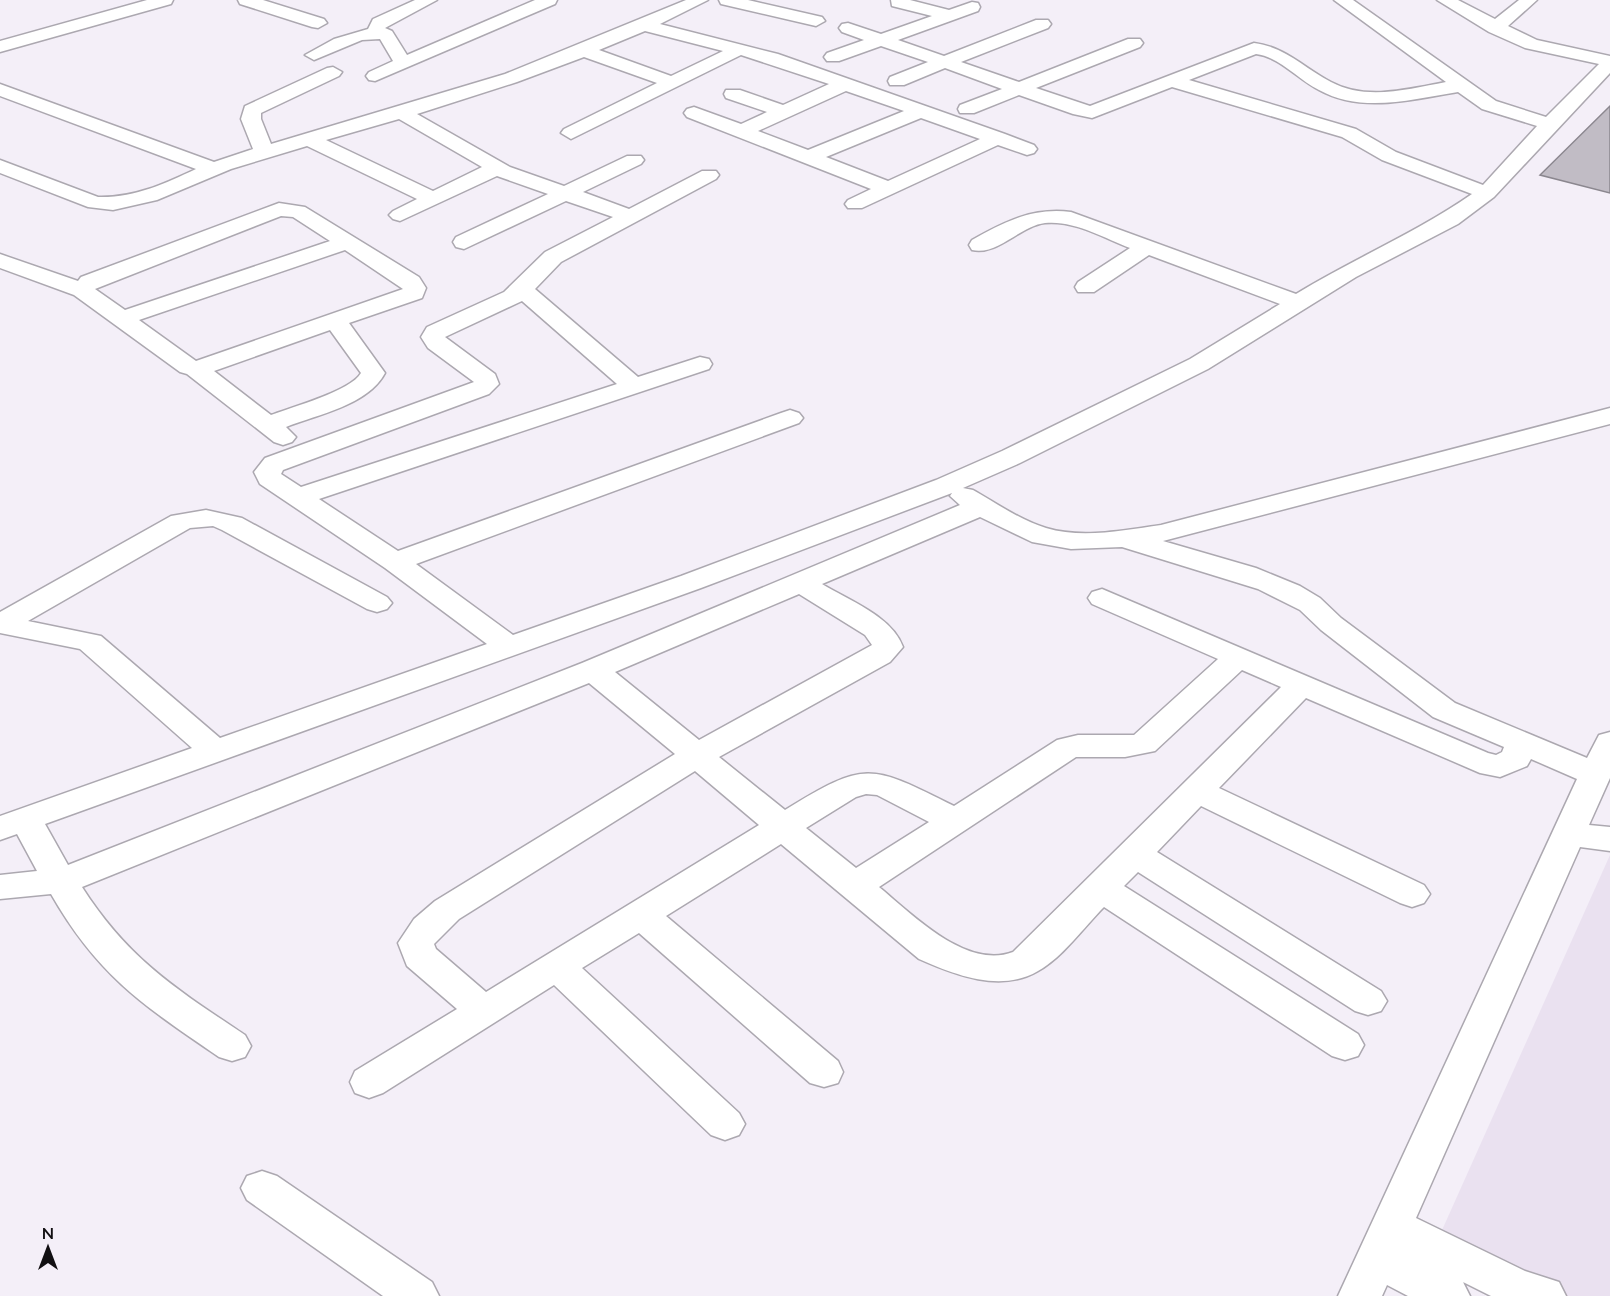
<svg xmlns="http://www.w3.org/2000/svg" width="1610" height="1296" viewBox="0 0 1610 1296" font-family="Lato,sans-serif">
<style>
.built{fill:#eae1f0}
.building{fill:#c1bcc5;stroke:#8b878f;stroke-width:1.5}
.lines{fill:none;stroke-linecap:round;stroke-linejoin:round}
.minor-casing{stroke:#aca8b0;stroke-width:3}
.minor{fill:#fff;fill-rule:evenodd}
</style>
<rect width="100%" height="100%" fill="#f4eff8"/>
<polygon class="built" points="1610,855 1610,1296 1529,1296 1434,1248"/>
<polygon class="building" points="1610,106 1610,193 1540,175"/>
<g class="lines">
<g class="minor-casing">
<g id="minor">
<polygon points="147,0 173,0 171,4 0,52 0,41"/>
<polygon points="238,0 263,0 324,19 327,23 318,28 312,27 240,4"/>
<polygon points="415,0 437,0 385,28 392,31 407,55 535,0 557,0 555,4 375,81 369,80 366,76 369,72 393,61 380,39 362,40 314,60 305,55 334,39 368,29 373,19"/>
<path d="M686 0H708L660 24 778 54 1005 134 1034 145 1037 149 1034 153 1027 155 998 145 862 208H848L845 204 848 200 871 189 687 117 684 113 687 109 694 107 741 124 767 112 726 98 724 94 726 90H740L783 105 829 84 741 55 571 139 561 133 564 129 657 83 584 57 517 82 417 114 510 167 564 186 627 156H641L644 160 641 164 583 192 629 209 702 171H716L719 175 716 179 561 262 535 289 638 377 700 357 709 359 712 364 709 369 319 499 398 551 781 413 790 410 799 413 803 418 799 423 416 564 513 635 681 576 936 480 1002 451 1190 359 1280 304 1149 255 1094 292H1078L1075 287 1078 282 1130 248C1104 238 1074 220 1045 223 1020 226 997 256 972 250L969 245 972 240C1004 222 1033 207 1071 212L1296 294C1353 259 1416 233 1472 194L1382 160 1342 137 1172 87 1092 118 1073 114 1019 95 974 113H960L958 109 960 105 1002 89 945 68 904 85H890L888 81 890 77 928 62 881 46 839 61H827L824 57 827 53 864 40 842 32 839 28 842 24 848 23 881 34 932 16 892 6 891 0H910L949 10 972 2 978 3 980 7 978 11 898 40 944 56 1036 20H1048L1051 24 1048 28 961 62 1019 82 1128 39H1140L1143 43 1140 47 1036 88 1090 106 1254 43C1286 47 1304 68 1331 82 1366 101 1409 89 1446 82L1334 0H1353L1496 101 1546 117 1599 64 1525 48 1489 32 1437 0H1458L1495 19 1519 0H1537L1508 26 1537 40 1610 56V73L1494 197 1458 224 1356 277 1208 369 1020 463 963 488 973 490C996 503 1020 520 1046 528 1082 539 1125 530 1161 525L1610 408V424L1163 541 1256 568 1300 586 1320 598 1341 618 1455 703 1587 758 1599 735 1610 732V778L1589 825 1610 827V851L1580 847 1416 1218 1525 1271 1559 1282 1566 1296H1491L1455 1278 1463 1282 1470 1296H1408L1387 1285 1382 1296H1338L1577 779 1531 759 1527 766 1500 777 1480 773 1306 698 1219 788 1424 885 1430 894 1424 903 1412 907 1400 903 1201 806 1157 852 1381 991 1387 1001 1381 1011 1368 1015 1355 1011 1138 872 1124 886 1358 1034 1364 1045 1358 1056 1345 1060 1332 1056 1104 907C1084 927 1063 957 1038 971 1001 993 955 975 919 959L781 844 666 916 838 1061 843 1072 838 1083 824 1087 810 1083 639 933 582 968 739 1113 745 1124 739 1135 725 1140 711 1135 554 985 383 1093 369 1098 355 1093 350 1082 355 1071 457 1009 407 966 398 943 414 919 435 901 675 754 589 683 82 887C128 959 176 989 245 1035L251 1046 245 1057 232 1061 219 1057C143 1005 98 976 51 894L0 899V875L37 871 17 834 0 840V816L192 748 80 649 0 633V612L171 516 206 510 242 518 387 597 392 603 387 609 377 612 367 609 222 530 213 526 190 528 28 621 101 636 220 738 487 644 385 568 260 484 254 472 265 458 474 382 428 348 421 337 427 327 504 292 545 252 613 217 566 201 464 249 456 247 453 242 456 237 548 194 497 176 400 221 393 219 389 215 393 211 417 199 307 146 231 169 157 200 113 210 88 207 0 173V160L98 197C134 198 164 184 196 169L0 96V84L214 162 253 149 241 119 245 106 327 68 333 67 342 72 339 76 261 113V119L271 144 505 74ZM645 31 723 51 671 76 599 50ZM1256 54C1280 57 1297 79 1319 90 1362 114 1413 99 1458 92L1482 109 1537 126 1483 185 1396 152 1356 129 1189 80ZM846 91 904 111 808 150 758 131ZM921 118 980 139 888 181 826 157ZM399 119 482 167 433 191 326 140ZM522 301 617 384 301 487 281 474 283 470 489 394 499 384 495 374 445 337ZM952 493 950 496 960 505 582 663 68 865 45 824 701 588ZM980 517 1032 542 1071 549 1122 547 1258 589 1300 610 1321 630 1433 717 1504 747 1502 752 1496 755 1488 753 1102 589 1092 592 1088 598 1092 604 1218 659 1134 735H1078L1057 740 954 806C870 764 866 760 785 810L719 757 890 662 903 647C892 616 848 600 822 584ZM799 594 865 635 872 645 699 740 615 672ZM1242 670 1281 687 1013 952C966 970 912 914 879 887L1076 757H1125L1155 751ZM695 771 759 825 486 992 436 949 434 944 459 919ZM866 794 877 795 929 822 856 868 806 828 856 797Z"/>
<polygon points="719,0 748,0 822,17 825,21 816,26 721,4"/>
<path d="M279 203 305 207 419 277 426 288 422 298 349 323 385 373C368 405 319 414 286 427L296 437 292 442 283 445 274 442 187 374 180 372 74 295 0 268V254L78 281 81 277ZM281 216 293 217 330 241 125 310 95 289ZM345 250 403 289 196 361 139 320ZM330 330 361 373C351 391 292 407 271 415L214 371Z"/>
<polygon points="262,1171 277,1176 432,1282 439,1296 383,1296 247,1200 241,1188 247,1176"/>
</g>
</g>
<use href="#minor" class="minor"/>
</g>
<g transform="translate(48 1248)" stroke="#f4eff8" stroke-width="4.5" paint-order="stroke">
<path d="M0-4.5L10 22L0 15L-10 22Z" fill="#110f12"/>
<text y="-9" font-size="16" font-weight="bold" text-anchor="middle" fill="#110f12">N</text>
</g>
</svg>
